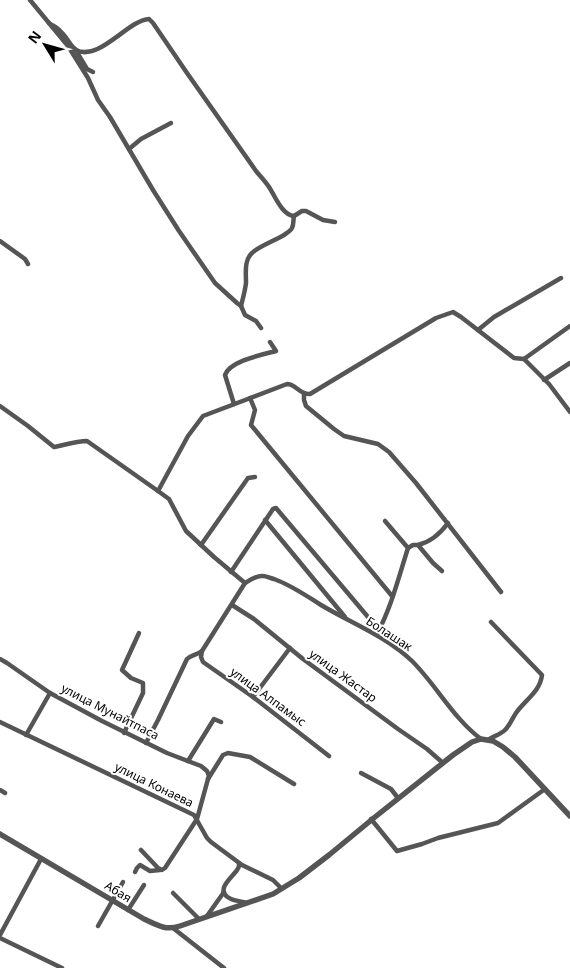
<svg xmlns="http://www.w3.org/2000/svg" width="570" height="968" viewBox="0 0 570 968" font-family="'Noto Sans',sans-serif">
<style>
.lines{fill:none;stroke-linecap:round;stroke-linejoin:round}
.minor{stroke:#555;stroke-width:4.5}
.tertiary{stroke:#555;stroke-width:5.5}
.labels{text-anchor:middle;stroke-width:4;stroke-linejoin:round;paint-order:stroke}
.street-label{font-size:12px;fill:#000;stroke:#fff}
</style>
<rect width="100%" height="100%" fill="#fff"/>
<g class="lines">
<g class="minor">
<polyline points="30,0 68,46 88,78 98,100 110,117 153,190 179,231 215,283 237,303 241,306 245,315 256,321 261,328"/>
<path d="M49 23C53 26 58 28 61 32 67 37 70 46 76 50 99 62 128 20 149 19L153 23 187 73 256 171C260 176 265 181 269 187 275 196 282 215 294 216L302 211H306L323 220 335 222"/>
<polyline points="75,49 87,69 93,72"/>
<polyline points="129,149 141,139 171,123"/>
<polyline points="0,241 25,259 28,264"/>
<path d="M241 306C243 298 245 291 246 283 246 273 244 260 252 253 261 244 287 237 292 228 294 224 293 220 294 216"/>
<polyline points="478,330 494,317 561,278"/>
<polyline points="524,359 570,326"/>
<polyline points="544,380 570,363"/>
<polyline points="304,393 304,400 306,406 334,429 344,436 378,444 389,452 416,483 501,592"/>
<polyline points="250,398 255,410 251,425 392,596"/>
<path d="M234 404 225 375C230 361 261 355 276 351L270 342"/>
<path d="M0 406 28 426 54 447C64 445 77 441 87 441L158 491 169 499 186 531 214 557 245 583"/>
<path d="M158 491 188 436 203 416 287 384C296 384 300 395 310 394L436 318 453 312 461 317 514 358 524 359 549 384 570 412"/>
<polyline points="265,520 345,617"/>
<polyline points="201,545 248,478 255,477"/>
<path d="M418 545C430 542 440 534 448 523"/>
<polyline points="408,548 413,545 418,545 433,563 442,571"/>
<polyline points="231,572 273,509 276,508 379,630"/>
<polyline points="232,605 254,619 303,659 398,729 427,749 443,763"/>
<path d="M378 632C392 605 399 576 408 548L385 521"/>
<polyline points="202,651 201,657 203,662 253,697 329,756"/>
<polyline points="0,659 7,663 50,693 102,721 167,753 201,766 207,771 209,776 208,779"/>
<polyline points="253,697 290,648"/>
<polyline points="0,722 194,815 207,838 211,842 242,865 273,880 281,888"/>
<polyline points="124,733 143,693 143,683 131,678 122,670 139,633"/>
<polyline points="26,735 50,693"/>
<path d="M488 740C493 736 500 735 505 730 510 725 512 719 516 713 525 700 540 692 542 675L491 622"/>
<path d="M146 743 158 720 187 659C191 655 197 655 202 651L245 583C250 580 257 575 263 576 266 576 270 578 274 579 291 585 305 595 321 605 351 623 386 636 412 661 437 686 453 718 481 739"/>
<polyline points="188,761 214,719 221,722"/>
<polyline points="361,773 391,789 398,798"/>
<polyline points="0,790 5,793"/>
<polyline points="371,819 397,851 422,844 438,838 498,823 545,789"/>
<polyline points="141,850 158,868 162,870 165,868 197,819 208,779 223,755 228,753 250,757 294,784"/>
<path d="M239 863C239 867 239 867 237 870 232 878 213 891 231 899 235 901 241 901 247 903"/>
<polyline points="135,872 137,868 140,865 150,871 160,870"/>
<polyline points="173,893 199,919"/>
<polyline points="128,910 144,885"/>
<polyline points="207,916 224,892"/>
<polyline points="98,926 123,882"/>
<polyline points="173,928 224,968"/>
<polyline points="0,935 41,859"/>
<polyline points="0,938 62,968"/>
</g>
<path class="tertiary" d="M0 834 144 919C157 925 165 931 180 926L273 894 299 878 329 855 375 817 453 755 472 742 481 739 493 741 503 747 515 757 570 816"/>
</g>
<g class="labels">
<g class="street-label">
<text transform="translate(389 634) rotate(33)" y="4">Болашак</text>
<text transform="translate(343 676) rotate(36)" y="4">улица Жастар</text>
<text transform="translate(268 697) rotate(36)" y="4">улица Алпамыс</text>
<text transform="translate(110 712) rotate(27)" y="4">улица Мунайтпаса</text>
<text transform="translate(154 785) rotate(26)" y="4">улица Конаева</text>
<text transform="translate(118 892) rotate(31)" y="4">Абая</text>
</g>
</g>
<g transform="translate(45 45) rotate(307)" stroke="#ffffff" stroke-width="4" paint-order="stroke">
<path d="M0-4L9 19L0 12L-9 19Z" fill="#000000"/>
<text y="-8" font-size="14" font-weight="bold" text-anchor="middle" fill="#000000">N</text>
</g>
</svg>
